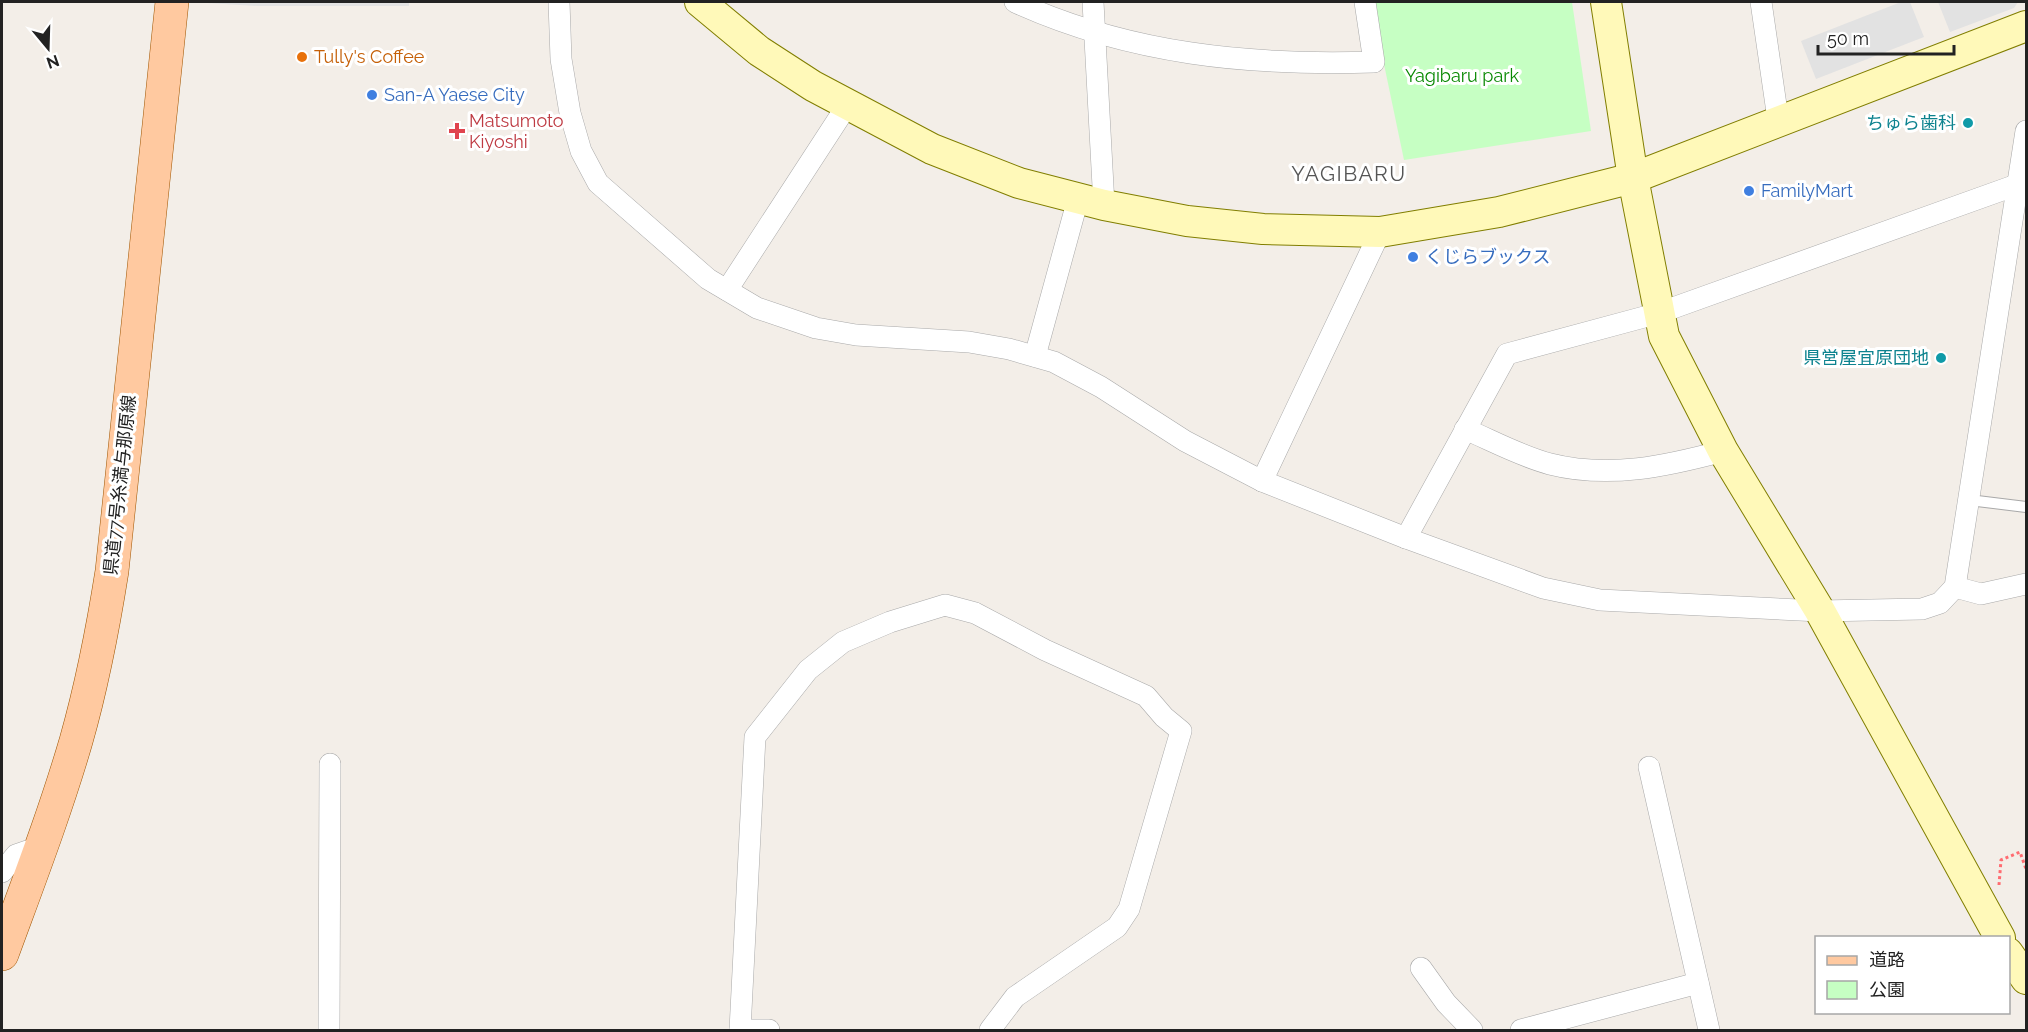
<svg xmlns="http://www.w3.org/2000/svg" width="2028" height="1032" viewBox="0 0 2028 1032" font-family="Raleway,'Noto Sans JP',sans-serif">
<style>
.park{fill:#c6ffc3}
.parking{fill:#e2e2e2}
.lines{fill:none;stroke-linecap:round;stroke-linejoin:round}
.lane-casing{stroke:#a9a9a9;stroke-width:12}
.street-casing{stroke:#a9a9a9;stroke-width:22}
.secondary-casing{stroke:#817e00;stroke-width:32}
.primary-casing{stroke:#9f5500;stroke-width:34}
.path{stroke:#ff6c71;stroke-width:3;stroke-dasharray:3 3;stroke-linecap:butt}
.lane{stroke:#fff;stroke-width:10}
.street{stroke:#fff;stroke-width:21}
.secondary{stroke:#fff9b9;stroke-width:30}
.primary{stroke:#ffc9a0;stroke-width:33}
.food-dot{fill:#e8710a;stroke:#fff;stroke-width:2}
.shop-dot{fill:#3f7fe0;stroke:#fff;stroke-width:2}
.culture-dot{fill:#0f9aa8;stroke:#fff;stroke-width:2}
.health-dot{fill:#e0444e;stroke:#fff;stroke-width:2}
.labels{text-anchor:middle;stroke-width:6;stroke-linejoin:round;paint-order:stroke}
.food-label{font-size:18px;fill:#c56008;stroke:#fff;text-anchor:start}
.park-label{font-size:18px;fill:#088902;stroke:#fff}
.shop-label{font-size:18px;fill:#366cbe;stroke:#fff;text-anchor:start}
.health-label{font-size:18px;fill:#be3a42;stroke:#fff;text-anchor:start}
.culture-label{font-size:18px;fill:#0d838f;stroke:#fff;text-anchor:end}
.street-label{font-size:18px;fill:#222;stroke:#fff}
.quarter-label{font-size:21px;letter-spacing:1.5px;fill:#555;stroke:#fff}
</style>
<rect width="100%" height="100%" fill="#f3eee8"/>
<polygon class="park" points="1371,2 1572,2 1591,131 1404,160"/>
<g class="parking">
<polygon points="191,2 409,2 409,6 258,6"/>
<polygon points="1901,2 1910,2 1924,37 1816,79 1801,41"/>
<polygon points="1938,2 2018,2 2014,8 1950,32"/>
</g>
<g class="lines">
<g class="lane-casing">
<polyline id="lane" points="1969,500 2026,507"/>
</g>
<g class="street-casing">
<g id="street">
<polyline points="559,2 561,59 570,113 581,151 598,183 708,279 757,308 816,328 856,335 969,342 1009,349 1054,362 1101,387 1185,441 1262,481 1406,538 1543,588 1600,600 1820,611 1922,609 1940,603 1955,587 2026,131"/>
<path d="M1015 2C1129 54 1250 66 1374 62L1365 2"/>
<polyline points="1093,2 1104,205"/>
<polyline points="1761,2 1778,119"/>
<polyline points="727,290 848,104"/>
<polyline points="1035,356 1078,199"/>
<path d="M1465 429C1493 441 1520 456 1550 464 1609 479 1667 466 1723 451"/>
<polyline points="1262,481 1380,232"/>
<polyline points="1406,538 1507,354 1659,313 2019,184"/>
<polyline points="1955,587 1981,594 2026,584"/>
<polyline points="1649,767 1709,1030"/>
<polyline points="2,872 16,855 42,846"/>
<polyline points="1421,968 1446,1003 1472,1030"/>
<polyline points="329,1030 330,764"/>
<polyline points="740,1030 755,737 808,670 843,642 890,622 945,605 975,613 1045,650 1146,696 1164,717 1181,731 1129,909 1117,927 1015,997 990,1030"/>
<polyline points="740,1030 769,1030"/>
<polyline points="1521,1030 1698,983"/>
</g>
</g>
<g class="secondary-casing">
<g id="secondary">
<polyline points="700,2 759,51 813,86 932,149 1019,183 1104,205 1187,221 1263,229 1380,232 1499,212 1633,178 2026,26"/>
<polyline points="1606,2 1633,178 1664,336 1723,451 1820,611 2000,938"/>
<polyline points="2008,953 2026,979"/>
</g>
</g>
<g class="primary-casing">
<path id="primary" d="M2 954C28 883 55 813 76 741 92 685 103 628 112 571L172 2"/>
</g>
<polyline class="path" points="1999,885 2001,860 2020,852 2026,869"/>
<use href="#lane" class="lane"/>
<use href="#street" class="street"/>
<use href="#secondary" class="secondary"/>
<use href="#primary" class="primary"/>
</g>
<circle class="food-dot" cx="302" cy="57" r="6"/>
<g class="shop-dot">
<circle cx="372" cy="95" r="6"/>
<circle cx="1749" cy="191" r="6"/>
<circle cx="1413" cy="257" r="6"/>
</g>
<g class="culture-dot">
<circle cx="1968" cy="123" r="6"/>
<circle cx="1941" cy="358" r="6"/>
</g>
<path class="health-dot" d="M454 122h6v6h6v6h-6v6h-6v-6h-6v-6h6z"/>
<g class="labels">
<g class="food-label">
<text x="314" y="63">Tully's Coffee</text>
</g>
<g class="park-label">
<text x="1462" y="82">Yagibaru park</text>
</g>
<g class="shop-label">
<text x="384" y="101">San-A Yaese City</text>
<text x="1761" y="197">FamilyMart</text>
<text x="1425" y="263">くじらブックス</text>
</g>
<g class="health-label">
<text x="469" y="127">Matsumoto<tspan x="469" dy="21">Kiyoshi</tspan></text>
</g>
<g class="culture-label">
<text x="1956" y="129">ちゅら歯科</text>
<text x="1929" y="364">県営屋宜原団地</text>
</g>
<g class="street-label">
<text transform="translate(120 485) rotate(-84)" y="6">県道77号糸満与那原線</text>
</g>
<g class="quarter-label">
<text x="1349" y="181">YAGIBARU</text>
</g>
</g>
<rect width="2028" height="1032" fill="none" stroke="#222222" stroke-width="6"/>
<rect x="1815" y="936" width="195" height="78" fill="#ffffff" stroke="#a7a7a7" stroke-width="1.5"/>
<rect x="1827" y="956" width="30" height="9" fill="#ffc9a0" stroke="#a7a7a7" stroke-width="1.5"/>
<text x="1869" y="966" font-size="18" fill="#222222">道路</text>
<rect x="1827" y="981" width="30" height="18" fill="#c6ffc3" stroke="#a7a7a7" stroke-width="1.5"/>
<text x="1869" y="996" font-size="18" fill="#222222">公園</text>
<g transform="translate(48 48) rotate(161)" stroke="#ffffff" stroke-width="4.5" paint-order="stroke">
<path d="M0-4.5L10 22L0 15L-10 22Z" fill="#222222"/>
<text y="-9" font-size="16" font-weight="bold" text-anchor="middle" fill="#222222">N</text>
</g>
<path d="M1818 45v9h136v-9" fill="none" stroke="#222222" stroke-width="3"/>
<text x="1827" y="45" font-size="18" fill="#222222" stroke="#ffffff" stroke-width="4.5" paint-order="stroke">50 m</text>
</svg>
